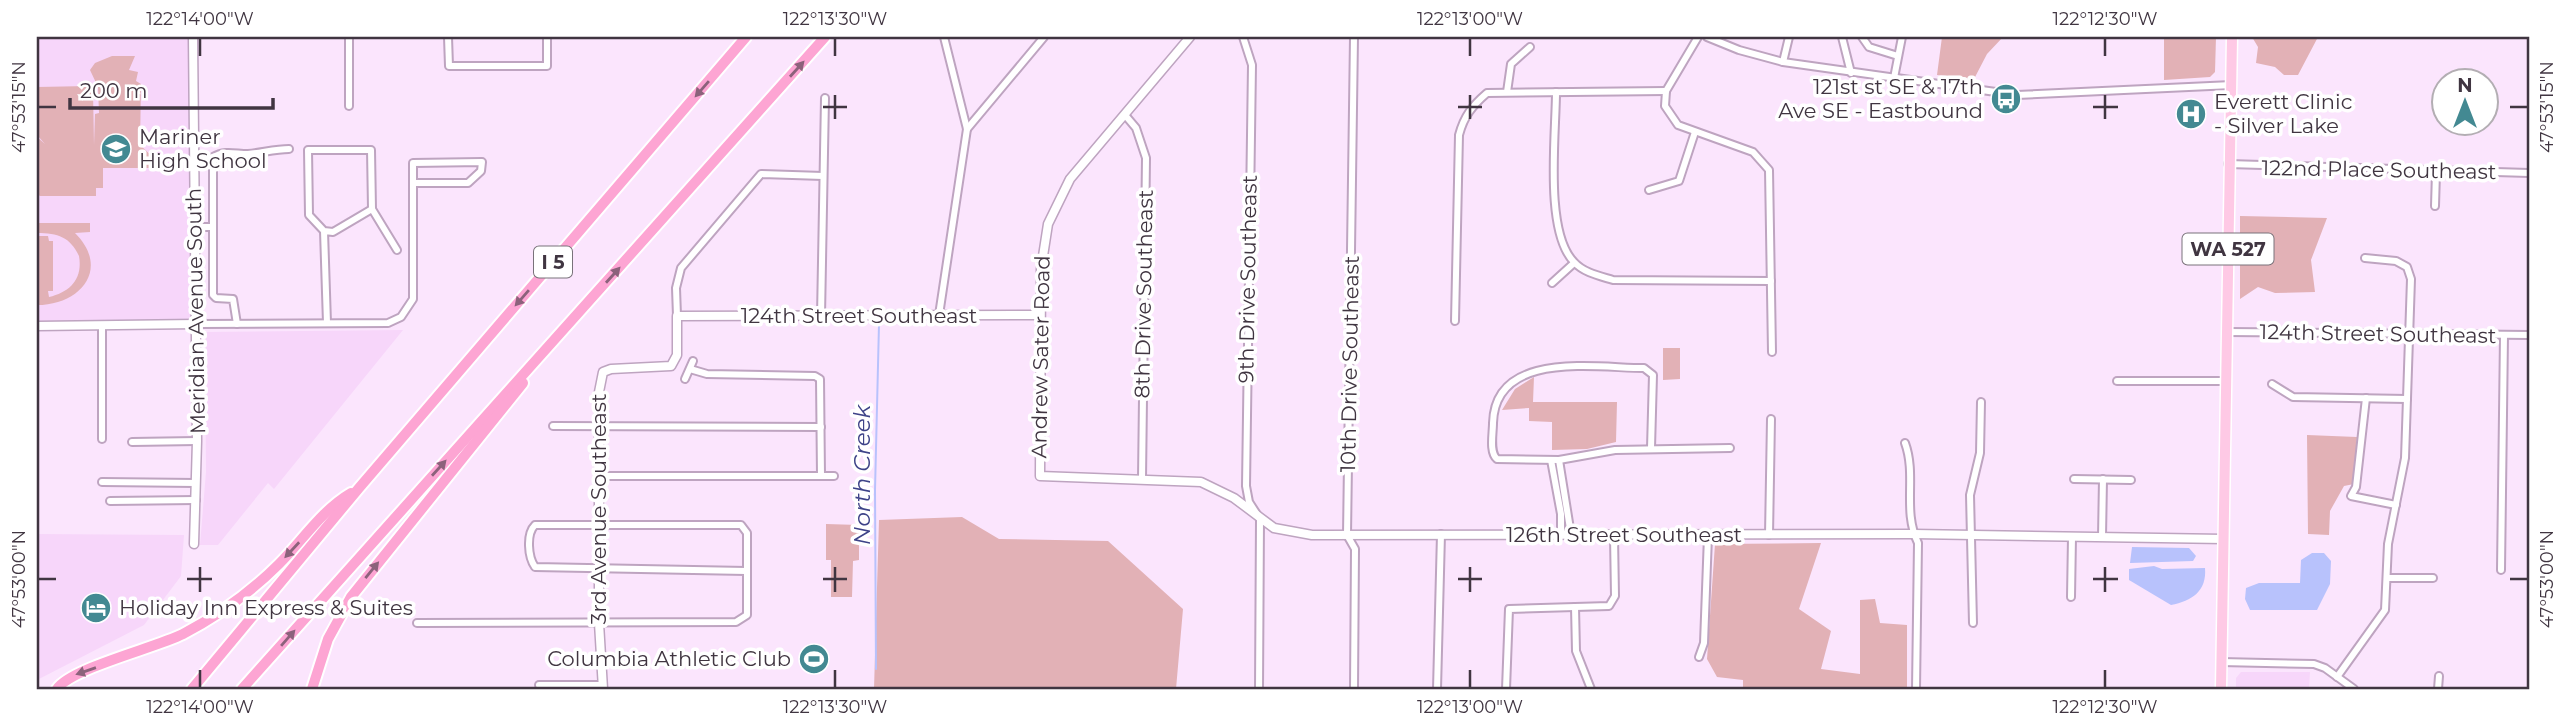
<svg xmlns="http://www.w3.org/2000/svg" width="2566" height="726" viewBox="0 0 2566 726" font-family="Montserrat,sans-serif">
<style>
.built{fill:#f7d6fa}
.green{fill:#e2b1b6}
.water{fill:#b8c2fc}
.lines{fill:none;stroke-linecap:round;stroke-linejoin:round}
.stream{stroke:#b8c2fc;stroke-width:2}
.minor-casing{stroke:#bea4c0;stroke-width:10}
.tertiary-casing{stroke:#bea4c0;stroke-width:11}
.primary-casing{stroke:#fff;stroke-width:13}
.motorway-casing{stroke:#fff;stroke-width:14}
.minor{stroke:#fff;stroke-width:6}
.tertiary{stroke:#fff;stroke-width:8}
.primary{stroke:#fec9e5;stroke-width:10}
.motorway{stroke:#fda5d3;stroke-width:10}
.oneway{fill:#8c627b}
.ticks{fill:none;stroke:#403541;stroke-width:2.5}
.labels{text-anchor:middle;stroke-width:7;stroke-linejoin:round;paint-order:stroke}
.shield{fill:#fff;stroke:#79727a;stroke-width:2}
.shield-label{font-size:19px;font-weight:bold;fill:#403541}
.poi-label{font-size:21px;fill:#403541;stroke:#fff;text-anchor:start}
.street-label{font-size:21px;fill:#403541;stroke:#fff}
.water-label{font-size:23px;font-style:italic;fill:#3e4388;stroke:#fff}
.neatline{fill:none;stroke:#403541;stroke-width:2.5}
.ticks-label{font-size:18px;text-anchor:middle;fill:#403541}
</style>
<rect width="100%" height="100%" fill="#fbe5fd"/>
<g class="built">
<polygon points="37,37 193,37 197,324 37,326"/>
<polygon points="403,330 274,489 268,483 218,545 200,545 206,472 205,332"/>
<polygon points="37,534 184,535 181,576 144,625 37,680"/>
<polygon points="2241,672 2310,672 2309,689 2236,689 2236,678"/>
</g>
<g class="green">
<polygon points="1942,37 2003,37 1987,54 1974,79 1937,75"/>
<polygon points="2164,37 2216,37 2215,72 2210,77 2164,80"/>
<polygon points="2252,37 2318,37 2298,75 2284,75 2275,67 2256,63 2258,47"/>
<polygon points="112,56 135,56 129,70 138,72 136,81 141,84 140,145 154,158 153,168 103,168 103,188 96,188 96,196 40,196 37,194 37,137 45,144 37,135 37,87 89,86 93,91 94,145 95,114 99,113 98,87 90,70 95,63"/>
<polygon points="2240,216 2327,218 2311,260 2315,292 2275,293 2258,287 2240,299"/>
<path d="M37 223H90V232L75 233C111 269 80 305 37 305V236H48L49 241H53V291H48L49 297C70 292 83 279 79 256 70 237 58 233 37 233Z"/>
<polygon points="1663,348 1680,348 1680,379 1663,380"/>
<polygon points="1534,377 1533,402 1617,402 1616,442 1587,449 1552,450 1552,422 1529,421 1529,408 1502,410 1515,389"/>
<polygon points="2307,435 2357,437 2354,484 2344,486 2330,511 2329,535 2308,534"/>
<polygon points="962,517 999,539 1108,541 1183,609 1176,689 874,689 879,520"/>
<polygon points="826,524 859,525 859,560 853,561 852,597 831,597 831,560 826,560"/>
<polygon points="1821,543 1799,609 1831,631 1821,669 1860,674 1860,600 1875,599 1880,623 1907,625 1907,689 1743,689 1743,680 1717,677 1707,659 1715,544"/>
</g>
<g class="water">
<polygon points="2132,547 2189,548 2196,556 2193,561 2130,563"/>
<polygon points="2312,553 2324,553 2331,561 2330,584 2317,610 2250,610 2245,599 2246,588 2259,583 2300,583 2301,560"/>
<path d="M2154 566 2162 569 2205 568C2207 591 2192 601 2171 605L2129 580V569Z"/>
</g>
<g class="lines">
<polyline class="stream" points="876,669 875,490 879,324"/>
<g class="minor-casing">
<g id="minor">
<polyline points="448,37 449,66 547,66 547,37"/>
<polyline points="1243,37 1252,65 1246,486 1249,502 1260,519 1259,689"/>
<polyline points="1354,37 1347,535 1355,549 1354,689"/>
<polyline points="1698,37 1666,91 1665,106 1678,125 1753,152 1769,170 1772,352"/>
<polyline points="1707,37 1739,50 1783,62 2017,95 2232,85"/>
<polyline points="1842,37 1851,73"/>
<polyline points="1862,37 1869,47 1898,56"/>
<polyline points="1783,62 1789,37"/>
<polyline points="1894,78 1902,37"/>
<polyline points="1507,92 1511,64 1530,47"/>
<path d="M1556 92C1556 133 1544 232 1574 262 1584 273 1600 276 1613 280L1771 281"/>
<polyline points="349,106 349,37"/>
<polyline points="1125,115 1136,128 1146,158 1142,479"/>
<polyline points="967,129 1044,37"/>
<polyline points="2228,164 2529,173"/>
<polyline points="1649,190 1679,181 1695,132"/>
<polyline points="2435,206 2436,172"/>
<polyline points="372,209 397,250"/>
<polyline points="195,227 213,227 213,295 216,298 233,299 237,324"/>
<path d="M213 227V157C225 150 235 154 248 154 261 153 275 149 289 149"/>
<polyline points="324,231 333,232 372,209 371,150 308,150 309,215 324,231 327,323"/>
<polyline points="1552,283 1574,263"/>
<polyline points="939,315 967,129 944,37"/>
<polyline points="677,316 676,288 681,268 761,174 823,176"/>
<polyline points="821,316 825,98"/>
<path d="M1455 321 1459 135C1464 116 1472 106 1487 93L1666 91"/>
<polyline points="197,324 388,323 401,317 413,299 413,163 482,162 481,171 468,183 413,183"/>
<polyline points="2227,332 2529,335"/>
<polyline points="690,369 707,374 815,376 820,379 821,476"/>
<polyline points="685,379 693,361"/>
<polyline points="2117,381 2227,381"/>
<polyline points="2272,384 2293,397 2407,399"/>
<polyline points="2366,398 2356,487 2351,496 2396,505"/>
<polyline points="553,426 821,427"/>
<polyline points="102,439 102,325"/>
<polyline points="132,442 197,441"/>
<path d="M1905 443C1917 476 1902 510 1918 543L1916 689"/>
<path d="M1651 448 1653 375 1644 368C1595 368 1495 350 1493 423 1493 434 1489 452 1497 459L1559 460 1615 450 1730 448"/>
<polyline points="1551,460 1561,514 1561,535"/>
<polyline points="1559,460 1571,535"/>
<polyline points="599,476 834,476"/>
<polyline points="2074,479 2131,480"/>
<polyline points="102,482 196,483"/>
<polyline points="110,501 196,500"/>
<polyline points="1769,535 1771,419"/>
<polyline points="2102,537 2103,479"/>
<polyline points="2501,570 2504,335"/>
<polyline points="2388,578 2433,578"/>
<polyline points="2071,597 2072,537"/>
<polyline points="1575,607 1576,651 1591,689"/>
<path d="M417 623 736 622 747 615V533L741 525H535C526 534 528 557 535 567L746 571"/>
<polyline points="1973,623 1970,495 1980,453 1981,402"/>
<polyline points="1699,657 1704,643 1708,536"/>
<polyline points="2221,662 2314,664 2325,668 2354,689"/>
<polyline points="2337,677 2385,610 2388,544 2405,458 2411,279 2407,267 2396,261 2365,258"/>
<polyline points="539,685 603,685"/>
<polyline points="1437,689 1441,534"/>
<polyline points="1506,689 1509,609 1609,606 1615,596 1614,536"/>
<polyline points="2438,689 2439,676"/>
</g>
</g>
<g class="tertiary-casing">
<g id="tertiary">
<polyline points="193,37 197,441 194,544"/>
<polyline points="1190,37 1070,179 1048,224 1041,269 1040,476 1201,482 1234,498 1274,528 1312,535 1914,534 2224,539"/>
<polyline points="37,326 197,324"/>
<polyline points="603,689 599,623 599,392 603,372 611,369 671,366 677,355 677,316 1040,315"/>
</g>
</g>
<g class="primary-casing">
<polyline id="primary" points="2221,689 2232,37"/>
</g>
<g class="motorway-casing">
<g id="motorway">
<path d="M57 689C71 668 155 648 183 634 219 615 250 593 279 564 302 541 322 510 351 493"/>
<polyline points="192,689 359,488 746,37"/>
<polyline points="242,689 825,37"/>
<polyline points="312,689 328,639 351,597 523,383"/>
</g>
</g>
<use href="#minor" class="minor"/>
<use href="#tertiary" class="tertiary"/>
<use href="#primary" class="primary"/>
<use href="#motorway" class="motorway"/>
</g>
<defs><path id="oneway-solid" d="M-6-.8H1V-3.2L6.5 0L1 3.2V.8H-6Z" transform="scale(1.75)"/></defs>
<g class="oneway">
<use href="#oneway-solid" transform="translate(797 69) rotate(-48)"/>
<use href="#oneway-solid" transform="translate(702 89) rotate(131)"/>
<use href="#oneway-solid" transform="translate(613 275) rotate(-48)"/>
<use href="#oneway-solid" transform="translate(522 298) rotate(131)"/>
<use href="#oneway-solid" transform="translate(439 468) rotate(-48)"/>
<use href="#oneway-solid" transform="translate(292 550) rotate(133)"/>
<use href="#oneway-solid" transform="translate(372 570) rotate(-51)"/>
<use href="#oneway-solid" transform="translate(288 638) rotate(-49)"/>
<use href="#oneway-solid" transform="translate(86 671) rotate(161)"/>
</g>
<path class="ticks" d="M200 38V56M835 38V56M1470 38V56M2105 38V56M835 95V119M1470 95V119M2105 95V119M38 107H56M823 107H847M1458 107H1482M2093 107H2118M2510 107H2528M200 567V592M835 567V592M1470 567V592M2105 567V592M38 579H56M187 579H212M823 579H847M1458 579H1482M2093 579H2118M2510 579H2528M200 670V688M835 670V688M1470 670V688M2105 670V688"/>
<defs>
<g id="bus-disc" transform="scale(1.575)"><circle r="9.5" fill="#438992" stroke="#fff"/><path d="M-5-6H5V4H4V6H2V4H-2V6H-4V4H-5ZM-3.5-4V0h7V-4ZM-3.5 1.2v1.5H-2V1.2ZM2 1.2v1.5H3.5V1.2Z" fill="#fff"/></g>
<g id="hospital-disc" transform="scale(1.575)"><circle r="9.5" fill="#438992" stroke="#fff"/><path d="M-5-5h3v3.5h4V-5h3V5h-3V1.5h-4V5h-3Z" fill="#fff"/></g>
<g id="school-disc" transform="scale(1.575)"><circle r="9.5" fill="#438992" stroke="#fff"/><path d="M0-5L7-2L0 1L-7-2ZM-4 1L0 2.5L4 1V4Q0 6-4 4Z" fill="#fff"/></g>
<g id="hotel-disc" transform="scale(1.575)"><circle r="9.5" fill="#438992" stroke="#fff"/><path d="M-6-4.5h1.5V1H6V5H4.5V3h-9V5H-6ZM-4 0a1.8 1.8 0 1 1 3.6 0ZM.5 0V-2.5h3Q6-2.5 6 0Z" fill="#fff"/></g>
<g id="stadium-disc" transform="scale(1.575)"><circle r="9.5" fill="#438992" stroke="#fff"/><path d="M0-5a6.5 5 0 1 0 0 10a6.5 5 0 1 0 0-10ZM-3.5-1.8h7v3.6h-7Z" fill="#fff"/></g>
</defs>
<g fill-rule="evenodd">
<use href="#bus-disc" x="2006" y="99"/>
<use href="#hospital-disc" x="2191" y="114"/>
<use href="#school-disc" x="116" y="149"/>
<use href="#hotel-disc" x="96" y="608"/>
<use href="#stadium-disc" x="814" y="659"/>
</g>
<g class="labels">
<g class="shield">
<rect x="2182.5" y="233.5" width="91" height="31" rx="5"/>
<rect x="534" y="246.5" width="38" height="31" rx="5"/>
</g>
<g class="shield-label">
<text x="2228" y="256">WA 527</text>
<text x="553" y="269">I 5</text>
</g>
<g class="poi-label">
<text x="1983" y="94" text-anchor="end">121st st SE &amp; 17th<tspan x="1983" dy="24">Ave SE - Eastbound</tspan></text>
<text x="2214" y="109">Everett Clinic<tspan x="2214" dy="24">- Silver Lake</tspan></text>
<text x="139" y="144">Mariner<tspan x="139" dy="24">High School</tspan></text>
<text x="119" y="615">Holiday Inn Express &amp; Suites</text>
<text x="791" y="666" text-anchor="end">Columbia Athletic Club</text>
</g>
<g class="street-label">
<text transform="translate(2379 170) rotate(1)" y="7">122nd Place Southeast</text>
<text transform="translate(1248 279) rotate(-89)" y="7">9th Drive Southeast</text>
<text transform="translate(1144 294) rotate(-89)" y="7">8th Drive Southeast</text>
<text transform="translate(196 311) rotate(-91)" y="7">Meridian Avenue South</text>
<text x="859" y="323">124th Street Southeast</text>
<text transform="translate(2378 334) rotate(1)" y="7">124th Street Southeast</text>
<text transform="translate(1041 357) rotate(-89)" y="7">Andrew Sater Road</text>
<text transform="translate(1350 364) rotate(-89)" y="7">10th Drive Southeast</text>
<text transform="translate(599 509) rotate(-90)" y="7">3rd Avenue Southeast</text>
<text x="1624" y="542">126th Street Southeast</text>
</g>
<g class="water-label">
<text transform="translate(862 475) rotate(-90)" y="8">North Creek</text>
</g>
</g>
<rect width="2566" height="726" fill="none" stroke="#ffffff" stroke-width="77"/>
<g transform="translate(2465 102)"><circle r="33" fill="#ffffff" stroke="#b3aeb3" stroke-width="2"/>
<path d="M0-5L12 26L0 18L-12 26Z" fill="#438992"/>
<text y="-10" font-size="19" font-weight="bold" text-anchor="middle" fill="#403541">N</text>
</g>
<path d="M70 98v10h203v-10" fill="none" stroke="#403541" stroke-width="3.5"/>
<text x="80" y="98" font-size="21" fill="#403541" stroke="#ffffff" stroke-width="5" paint-order="stroke">200 m</text>
<rect x="38" y="38" width="2490" height="650" class="neatline"/>
<g class="ticks-label">
<text x="200" y="25">122°14'00"W</text>
<text x="835" y="25">122°13'30"W</text>
<text x="1470" y="25">122°13'00"W</text>
<text x="2105" y="25">122°12'30"W</text>
<text transform="translate(19 107) rotate(-90)" y="6">47°53'15"N</text>
<text transform="translate(2547 107) rotate(-90)" y="6">47°53'15"N</text>
<text transform="translate(19 579) rotate(-90)" y="6">47°53'00"N</text>
<text transform="translate(2547 579) rotate(-90)" y="6">47°53'00"N</text>
<text x="200" y="713">122°14'00"W</text>
<text x="835" y="713">122°13'30"W</text>
<text x="1470" y="713">122°13'00"W</text>
<text x="2105" y="713">122°12'30"W</text>
</g>
</svg>
